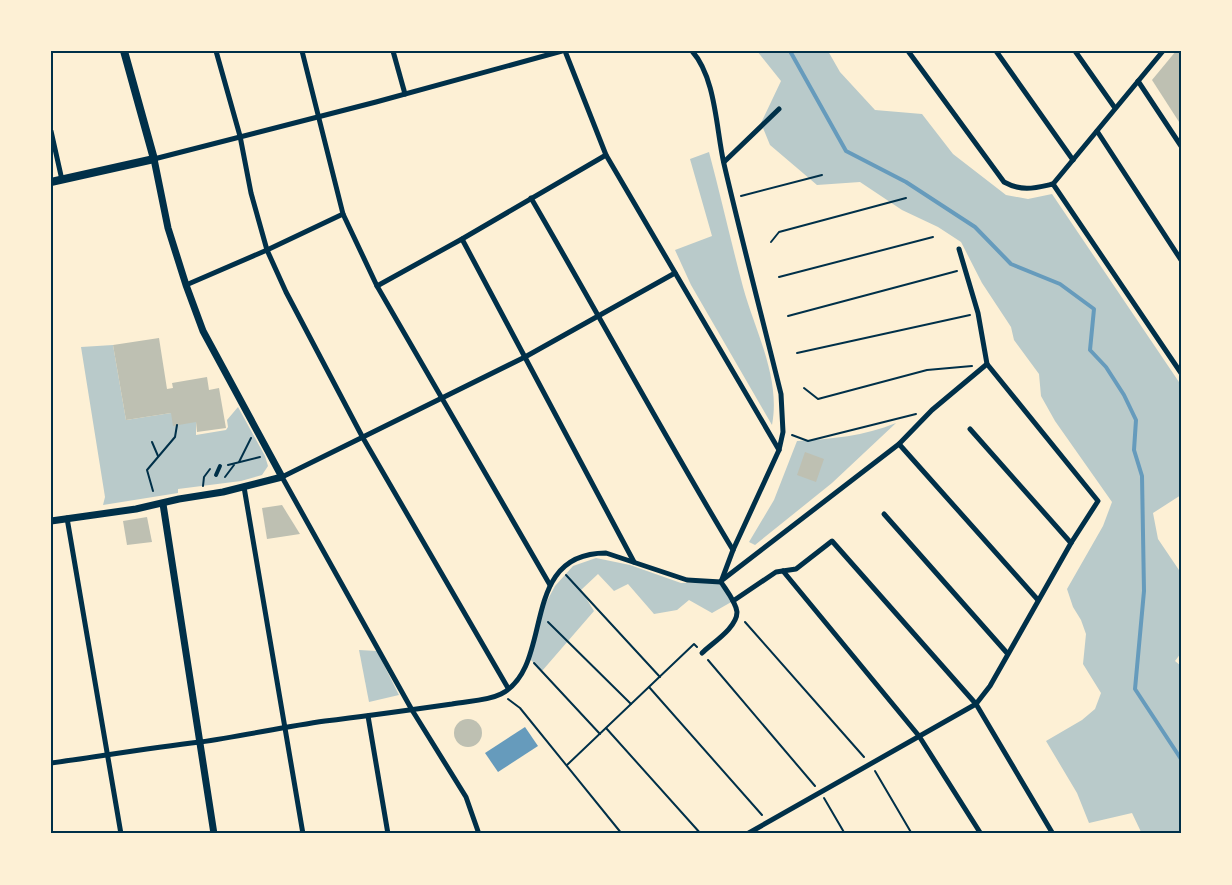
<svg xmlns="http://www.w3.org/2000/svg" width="1232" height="885" viewBox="0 0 1232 885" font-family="Quicksand,sans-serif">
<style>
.green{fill:#b9caca}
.water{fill:#669bbc}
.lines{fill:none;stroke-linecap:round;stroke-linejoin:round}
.stream{stroke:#669bbc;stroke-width:4}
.building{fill:#bec0b2}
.path{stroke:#003049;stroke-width:2}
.pedestrian{stroke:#003049;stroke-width:4}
.minor{stroke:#003049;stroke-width:5}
.tertiary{stroke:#003049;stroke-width:7}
.secondary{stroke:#003049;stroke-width:8}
.neatline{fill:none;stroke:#003049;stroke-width:2}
</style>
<rect width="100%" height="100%" fill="#fdf0d5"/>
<g class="green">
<polygon points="757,51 828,51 840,72 875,110 922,114 953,154 1006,195 1028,199 1052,194 1181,385 1181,495 1153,513 1158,539 1181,573 1181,653 1175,661 1181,666 1181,834 1142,834 1132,813 1089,823 1077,793 1046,741 1082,720 1095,709 1101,693 1083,664 1086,634 1081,620 1073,607 1067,589 1103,526 1112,502 1055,421 1041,396 1039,374 1014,340 1011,327 982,283 961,242 938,227 902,210 860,182 817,185 770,145 761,123 781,81"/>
<path d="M709 152C721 197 731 242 743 287 755 331 781 378 772 425L691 285 675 250 712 236 690 159Z"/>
<polygon points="113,345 126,420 171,413 196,422 196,435 226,430 228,427 227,420 238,407 265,456 268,466 262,475 241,481 178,489 178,493 103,505 105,497 81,347"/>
<path d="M896 423 832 483 755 545 749 542 774 500 797 441C832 439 864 436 896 423Z"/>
<polygon points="596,558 630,565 681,583 721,582 733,601 712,613 689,600 677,610 654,614 628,584 614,591 598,574 581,590 594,611 542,671 529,658 540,614 555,586 573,566"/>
<polygon points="359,650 377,651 399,695 369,702"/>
</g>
<polygon class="water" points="525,727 538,746 498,772 485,753"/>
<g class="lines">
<polyline class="stream" points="790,51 846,151 906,182 975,227 1011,264 1060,284 1094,309 1090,350 1106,367 1124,395 1136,420 1134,450 1142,476 1144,591 1135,689 1181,759"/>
</g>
<g class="building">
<polygon points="1176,51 1181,51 1181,125 1152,80"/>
<polygon points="159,338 167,389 173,388 172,383 207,377 209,390 219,388 226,428 197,432 196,422 173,426 171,413 126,420 113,345"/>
<polygon points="805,452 824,459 816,482 797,475"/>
<polygon points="282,505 300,534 267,539 262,508"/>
<polygon points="147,517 152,542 127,545 123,521"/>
<circle cx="468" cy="733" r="14"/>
</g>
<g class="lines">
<g class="path">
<polyline points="741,196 822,175"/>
<polyline points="771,242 779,232 906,198"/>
<polyline points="779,277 933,237"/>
<polyline points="788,316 957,271"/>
<polyline points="797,353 970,315"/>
<polyline points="804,388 818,399 927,370 972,366"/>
<polyline points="792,435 808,441 916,414"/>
<polyline points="152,442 158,456"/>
<polyline points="239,462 251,438"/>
<polyline points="228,465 260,457"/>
<polyline points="225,477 234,465"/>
<polyline points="203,486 204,477 210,469"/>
<polyline points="153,491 147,470 175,437 177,425"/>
<polyline points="566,575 660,677"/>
<polyline points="548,622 631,704"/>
<polyline points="745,622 864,757"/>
<polyline points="708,660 815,786"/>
<polyline points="534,663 600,734"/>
<polyline points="649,687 762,815"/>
<polyline points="508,699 520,708 622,834"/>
<polyline points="606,728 701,834"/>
<polyline points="567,765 694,644 697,647"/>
<polyline points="875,771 912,834"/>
<polyline points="824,798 845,834"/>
</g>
<polyline class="pedestrian" points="216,475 220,466"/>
<g class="minor">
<polyline points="216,51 240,136 251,193 267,250 286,292 363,438 508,688"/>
<polyline points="302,51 343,214 377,286 550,585"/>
<polyline points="393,51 405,94"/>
<polyline points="565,51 606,155 779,450"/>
<path d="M692 51C716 78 716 129 724 164 742 241 762 317 781 394L783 432 779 450 733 550 721 582"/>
<path d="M908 51 1004 182C1022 192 1035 188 1053 184L1181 373"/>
<polyline points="996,51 1073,160"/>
<polyline points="1075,51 1115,108"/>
<polyline points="1138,81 1181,146"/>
<polyline points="51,131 62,180"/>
<polyline points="1097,131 1181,260"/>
<polyline points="154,159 376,102 562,51"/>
<polyline points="724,162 779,109"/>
<polyline points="1053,184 1163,51"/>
<path d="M531 198C599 315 663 434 733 550"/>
<polyline points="462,239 634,562"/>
<polyline points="186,285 267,250 343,214"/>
<polyline points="377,286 462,239 606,155"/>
<polyline points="970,429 1071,543"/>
<polyline points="899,444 1038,600"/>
<polyline points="244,487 303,834"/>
<polyline points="884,514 1007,653"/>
<polyline points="67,518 121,834"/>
<polyline points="783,571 919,736 981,834"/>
<polyline points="721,581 899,444 932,410 987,364"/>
<polyline points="733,601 776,572 796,569 832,541 976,704 1053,834"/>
<path d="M702 653C712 643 737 628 737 612 736 602 726 590 721 582"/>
<polyline points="368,716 388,834"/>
<path d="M51 763C101 756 150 748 200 742 242 736 283 727 325 721 368 716 410 710 452 704 467 701 487 701 501 694 556 666 517 553 606 553L687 580 721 582"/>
<polyline points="479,834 466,797 412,710 282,477 525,357 675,273"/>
<polyline points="747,834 976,704 990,686 1071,543 1098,501 987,364 978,313 959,249"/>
</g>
<g class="tertiary">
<polyline points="163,504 214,834"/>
<polyline points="51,521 136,509 179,499 223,492 282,477 203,331 186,285 168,228 154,159"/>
</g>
<polyline class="secondary" points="51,182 154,159 124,51"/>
</g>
<rect width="1232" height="885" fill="none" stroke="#fdf0d5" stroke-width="105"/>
<rect x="52" y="52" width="1128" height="780" class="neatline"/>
</svg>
